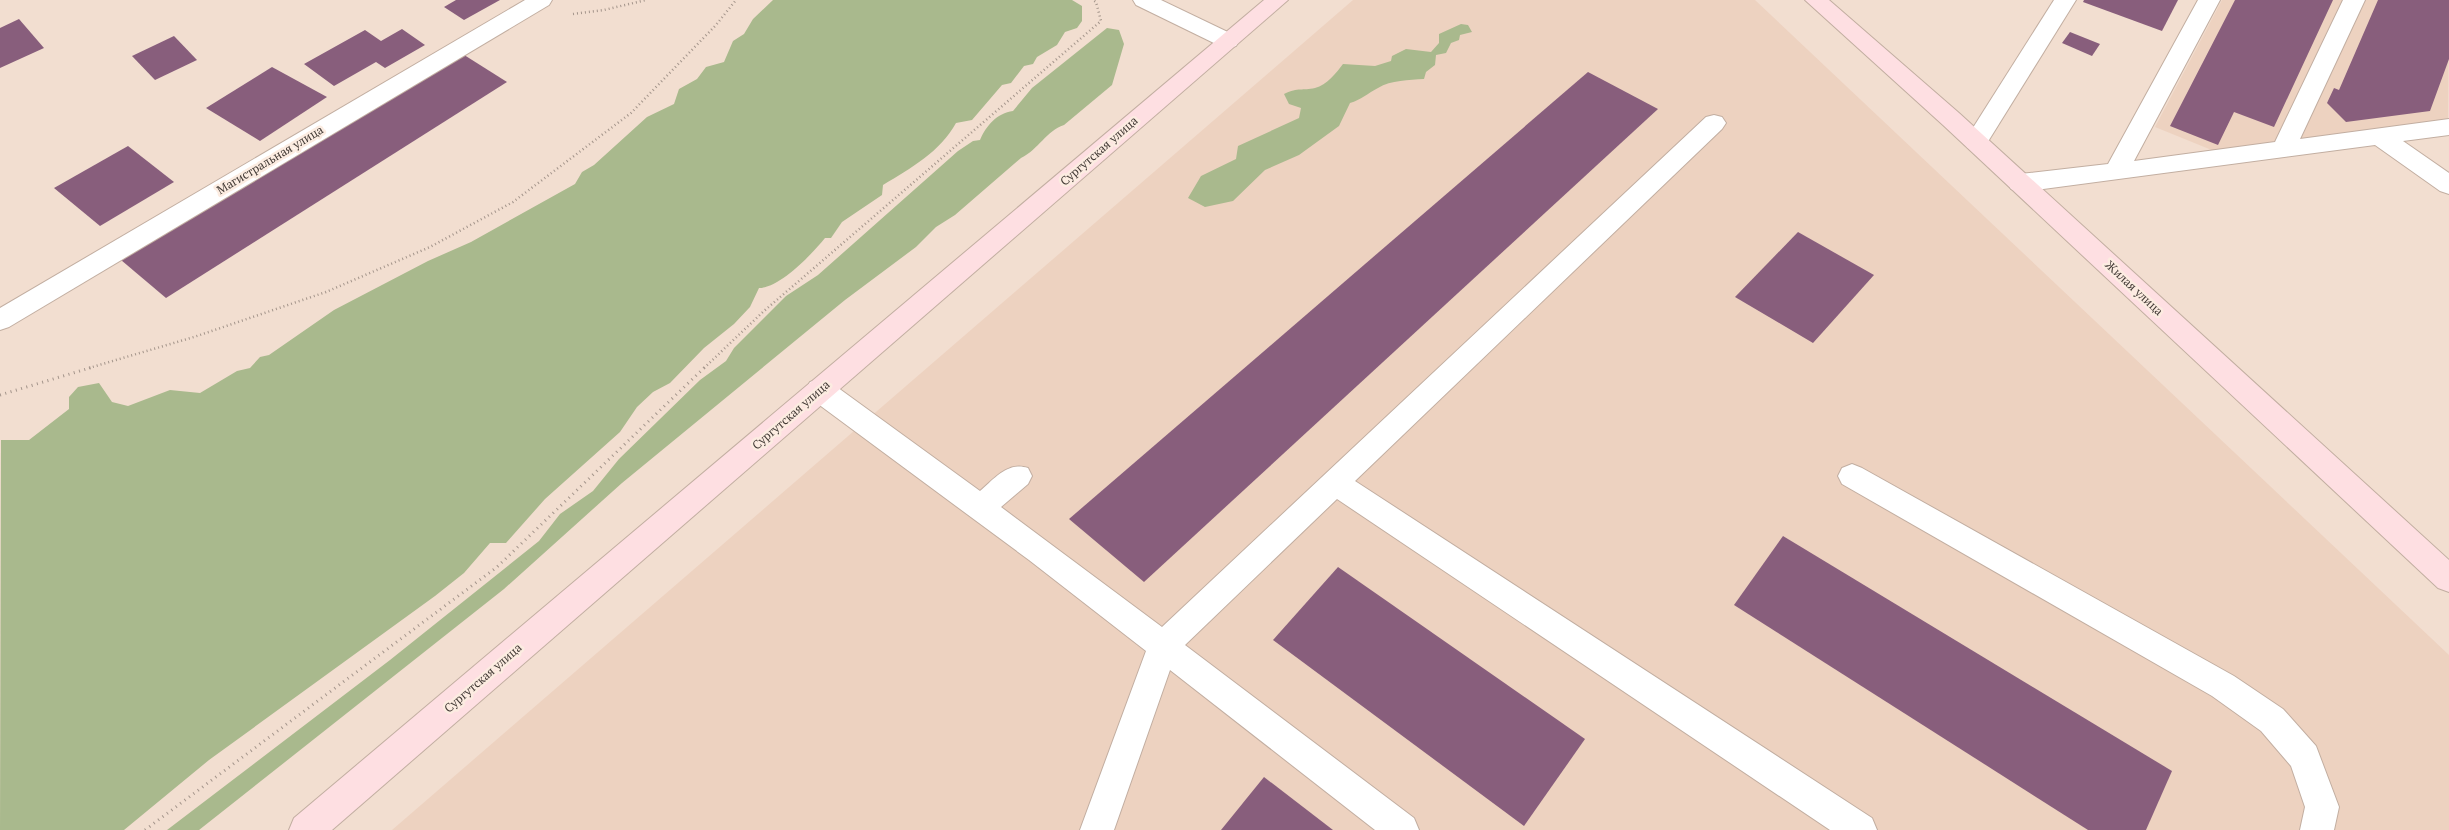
<svg xmlns="http://www.w3.org/2000/svg" width="2449" height="830" viewBox="0 0 2449 830" font-family="'PT Serif',serif">
<style>
.built{fill:#edd2c0}
.green{fill:#a9b98d}
.building{fill:#885e7c}
.lines{fill:none;stroke-linecap:round;stroke-linejoin:round}
.service-casing{stroke:#c2aea1;stroke-width:2}
.minor-casing{stroke:#c2aea1;stroke-width:2}
.secondary-casing{stroke:#c2aea1;stroke-width:2}
.path-far1{stroke:#a4958b;stroke-width:2.5;stroke-dasharray:1 3;stroke-linecap:butt}
.path{stroke:#a4958b;stroke-width:3;stroke-dasharray:1 4.5;stroke-linecap:butt}
.service{fill:#fff;fill-rule:evenodd}
.minor{fill:#fff;fill-rule:evenodd}
.secondary{fill:#fedfe2;fill-rule:evenodd}
.labels{text-anchor:middle;stroke-width:5;stroke-linejoin:round;paint-order:stroke}
.street-label{font-size:12px;fill:#423a35;stroke:#fcece1}
</style>
<rect width="100%" height="100%" fill="#f2ded0"/>
<g class="built">
<polygon points="1353,0 1755,0 2449,655 2449,830 392,830"/>
<polygon points="2222,0 2449,0 2448,120 2219,153 2155,127"/>
</g>
<g class="green">
<path d="M773 0H1072L1082 6V21L1077 28 1065 32 1057 45 1037 57 1033 64 1024 66 1011 83 1002 85 972 120 956 123C940 152 911 168 883 185L882 195 842 222 831 238H825C812 254 780 288 759 288L750 307 734 324 704 348 670 383 653 392 637 407 620 432 545 499 506 543H490L464 573 435 596 209 760 124 830H0L1 440H29L69 409V397L78 387 99 383 112 402 128 406 170 390 200 393 237 371 250 368 260 357 269 355 334 310 428 261 471 242 575 184 582 172 594 165 647 117 674 104 679 89 697 79 706 67 724 62 733 41 744 34 753 19Z"/>
<path d="M1461 24 1468 25 1472 32 1460 35 1459 40 1451 43 1446 53 1436 55 1435 65 1426 72 1424 79C1409 80 1391 80 1378 88 1368 93 1361 100 1350 103L1339 126 1299 155 1265 170 1233 201 1205 207 1188 198 1201 176 1236 159 1238 146 1299 118 1301 108 1289 104 1284 94C1299 87 1302 91 1315 88 1327 85 1336 73 1343 64L1375 66 1391 61 1392 56 1406 49 1431 52 1439 43V34Z"/>
<path d="M1107 28 1119 30 1124 44 1112 85 1064 125C1046 131 1039 149 1021 158L955 215 936 227 916 247 845 300 622 483 504 589 199 830H167L390 660 539 541 560 514 593 491 619 459 700 380 726 361 734 348 786 296 818 275 958 151 973 141 980 140C986 126 997 113 1013 111L1032 88Z"/>
</g>
<g class="building">
<polygon points="456,0 500,0 464,20 444,7"/>
<polygon points="2084,0 2178,0 2162,31 2083,2"/>
<polygon points="2235,0 2333,0 2274,127 2234,112 2218,145 2170,126"/>
<polygon points="2378,0 2449,0 2449,59 2430,111 2346,122 2327,103 2334,88 2339,90"/>
<polygon points="19,19 44,48 0,68 0,28"/>
<polygon points="402,29 425,45 385,68 376,62 334,86 304,64 365,30 381,41"/>
<polygon points="2070,32 2100,44 2092,56 2062,43"/>
<polygon points="174,36 197,60 155,80 132,56"/>
<polygon points="461,53 507,82 166,298 121,260"/>
<polygon points="272,67 327,97 260,141 206,108"/>
<polygon points="1588,72 1658,109 1144,582 1069,519"/>
<polygon points="128,146 174,182 100,226 54,188"/>
<polygon points="1798,232 1874,275 1813,343 1735,297"/>
<polygon points="1783,536 2172,771 2146,830 2088,830 1734,605"/>
<polygon points="1338,567 1585,739 1524,826 1273,640"/>
<polygon points="1264,777 1333,830 1221,830"/>
</g>
<g class="lines">
<g class="service-casing">
<g id="service">
<polygon points="2054,0 2076,0 1984,148 1976,150 1968,148 1964,142"/>
<polygon points="2198,0 2220,0 2134,161 2275,142 2343,0 2365,0 2300,139 2449,119 2449,135 2403,141 2449,173 2449,194 2440,191 2375,145 2020,192 2011,189 2008,183 2011,177 2020,174 2108,164"/>
<path d="M1714 115 1722 117 1726 123 1722 129 1355 481 1872 818 1877 830H1830L1337 499 1185 645 1414 818 1419 830H1375L1170 670 1114 830H1080L1146 651 1029 560 810 398 806 390 810 382 820 379 830 382 980 491C994 479 1008 461 1028 468L1032 476 1028 484 1001 507 1162 627 1706 117Z"/>
<polygon points="1852,464 1862,468 2234,676 2283,709 2316,746 2339,807 2334,830 2300,830 2305,807 2291,766 2261,731 2212,696 1842,484 1838,476 1842,468"/>
</g>
</g>
<g class="minor-casing">
<g id="minor">
<polygon points="525,0 552,0 549,5 9,327 0,330 0,308"/>
<polygon points="1133,0 1161,0 1236,36 1239,41 1236,46 1228,48 1220,46 1136,5"/>
</g>
</g>
<g class="secondary-casing">
<g id="secondary">
<polygon points="1264,0 1288,0 332,830 289,830 294,818"/>
<polygon points="1805,0 1829,0 1959,113 2449,560 2449,592 2438,588 1943,125"/>
</g>
</g>
<g class="path-far1">
<polyline points="573,14 604,10 646,0"/>
<polyline points="89,368 194,337 326,292 430,247 513,202 631,113 716,25 736,0"/>
<polyline points="704,368 764,311 1101,21 1096,2 1093,0"/>
</g>
<g class="path">
<polyline points="0,395 93,367"/>
<polyline points="145,830 497,567 705,367"/>
</g>
<use href="#service" class="service"/>
<use href="#minor" class="minor"/>
<use href="#secondary" class="secondary"/>
</g>
<g class="labels">
<g class="street-label">
<text transform="translate(1099 151) rotate(-41)" y="4">Сургутская улица</text>
<text transform="translate(270 160) rotate(-31)" y="4">Магистральная улица</text>
<text transform="translate(2134 288) rotate(43)" y="4">Жилая улица</text>
<text transform="translate(791 415) rotate(-41)" y="4">Сургутская улица</text>
<text transform="translate(483 678) rotate(-41)" y="4">Сургутская улица</text>
</g>
</g>
</svg>
